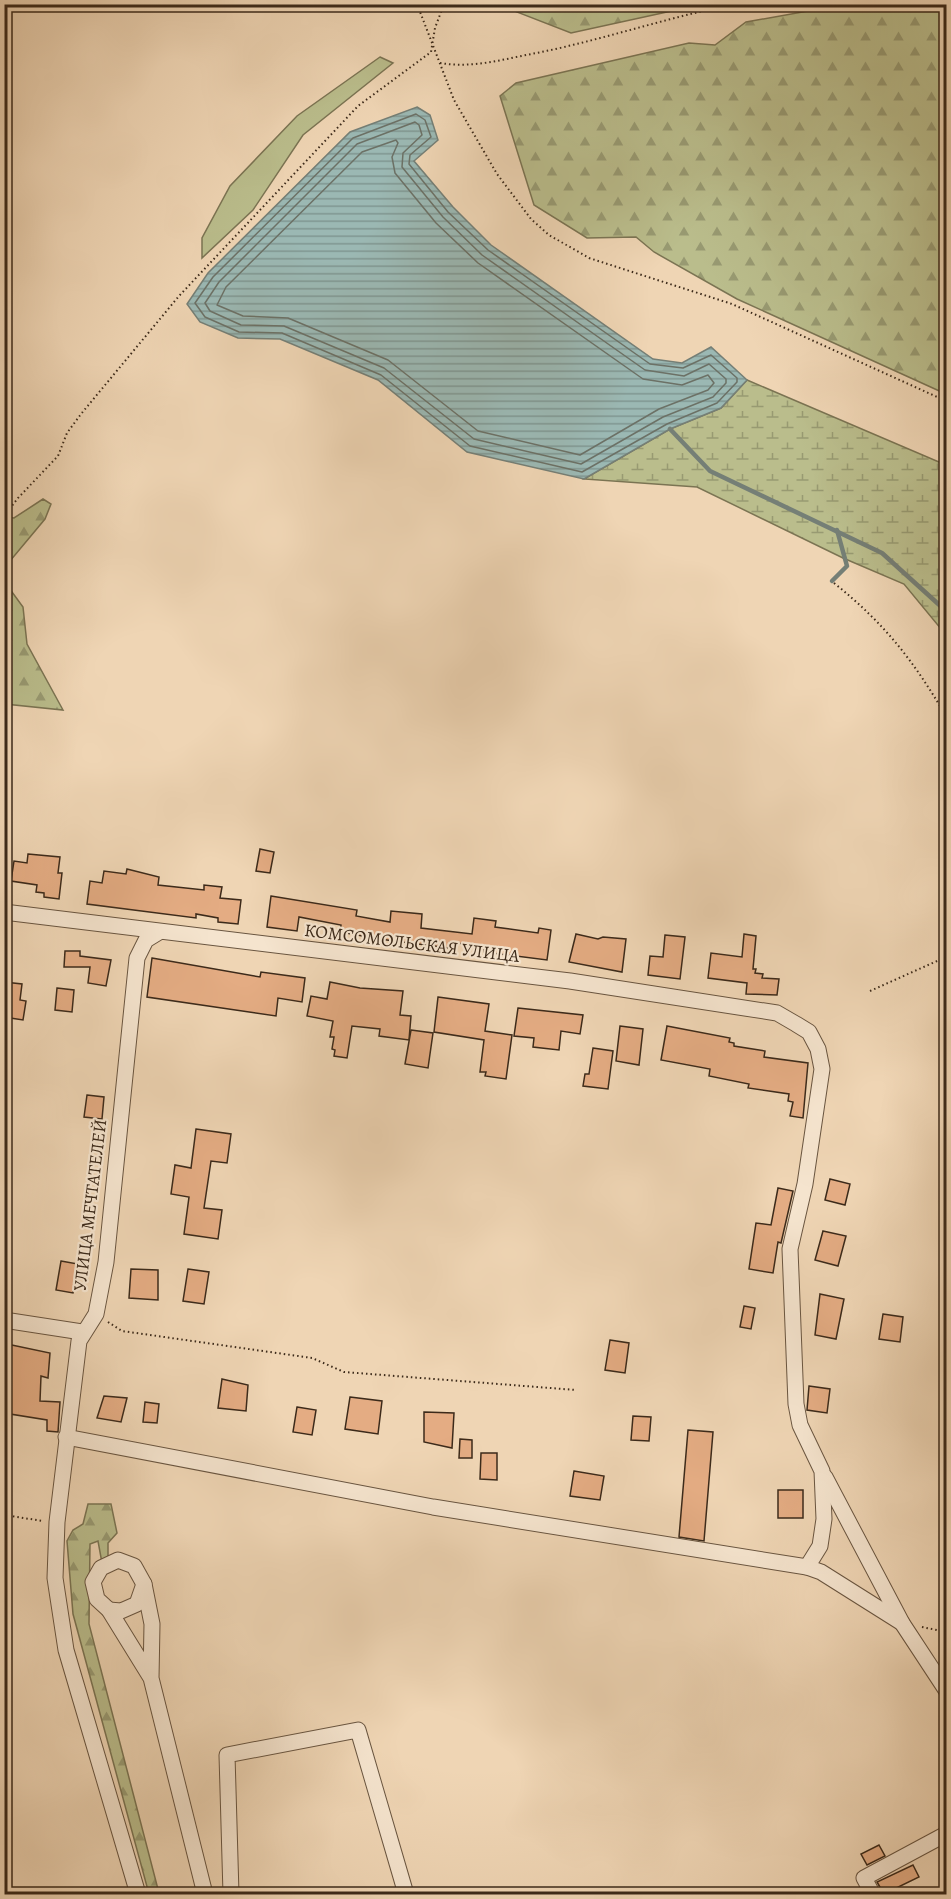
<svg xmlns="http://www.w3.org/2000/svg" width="951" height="1899" viewBox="0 0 951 1899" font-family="Alegreya,serif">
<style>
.green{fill:#babd8c;stroke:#7b7453;stroke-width:1.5}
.forest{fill:url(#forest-firs);stroke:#7b7453;stroke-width:1.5}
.wetland{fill:url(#wetland-marsh);stroke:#7b7453;stroke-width:1.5}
.water{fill:url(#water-rules);stroke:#757f76;stroke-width:1.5}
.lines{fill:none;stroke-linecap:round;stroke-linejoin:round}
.shore{stroke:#6c7166;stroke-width:1.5}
.stream{stroke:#757f76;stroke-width:4.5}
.building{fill:#e4ac83;stroke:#3c2a1a;stroke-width:1.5}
.minor-casing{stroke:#695540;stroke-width:17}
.path{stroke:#3c2a1a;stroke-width:2;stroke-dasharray:1.5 3;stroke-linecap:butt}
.minor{stroke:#f5e4ce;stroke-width:15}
.labels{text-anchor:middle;stroke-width:4.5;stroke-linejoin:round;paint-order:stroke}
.street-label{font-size:18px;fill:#3c2a1a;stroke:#f5e4ce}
</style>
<defs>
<pattern id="forest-firs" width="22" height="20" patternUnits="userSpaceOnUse" patternTransform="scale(1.5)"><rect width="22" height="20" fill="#babd8c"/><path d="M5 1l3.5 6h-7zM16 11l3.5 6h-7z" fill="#989a72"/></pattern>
<pattern id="wetland-marsh" width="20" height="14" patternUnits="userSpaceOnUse" patternTransform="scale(1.5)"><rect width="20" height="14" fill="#babd8c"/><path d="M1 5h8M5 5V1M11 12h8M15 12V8" fill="none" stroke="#989a72"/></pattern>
<pattern id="water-rules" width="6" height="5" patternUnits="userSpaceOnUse" patternTransform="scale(1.5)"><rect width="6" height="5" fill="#9bb8b3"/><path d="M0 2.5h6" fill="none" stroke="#809691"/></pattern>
</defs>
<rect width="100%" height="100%" fill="#efd5b4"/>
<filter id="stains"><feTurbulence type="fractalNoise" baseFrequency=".00333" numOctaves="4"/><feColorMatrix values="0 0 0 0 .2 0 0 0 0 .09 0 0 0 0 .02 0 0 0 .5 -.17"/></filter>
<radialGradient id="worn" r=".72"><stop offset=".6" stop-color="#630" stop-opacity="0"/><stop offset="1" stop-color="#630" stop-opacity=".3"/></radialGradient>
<polygon class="green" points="380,57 393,63 303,135 253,210 202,258 202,238 230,186 297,116"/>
<g class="forest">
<polygon points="847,4 946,5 946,394 737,299 654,252 636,237 587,238 534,205 500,96 516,83 689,43 715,45 746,22"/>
<polygon points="499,5 699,5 571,33"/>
<polygon points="43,499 51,504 45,519 5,567 5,517 14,518"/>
<polygon points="4,581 23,607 27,644 63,710 5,704"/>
<polygon points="88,1504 111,1504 117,1533 108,1543 108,1561 102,1563 98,1541 90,1544 89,1624 159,1893 149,1894 73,1614 67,1541 73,1530 83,1524"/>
</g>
<polygon class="wetland" points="747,380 946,465 946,635 904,584 843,558 697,487 584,479 670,429 721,408"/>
<polygon class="water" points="417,107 430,115 438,140 414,161 453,207 491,245 653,359 682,363 711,347 747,380 721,408 670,429 584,479 467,452 378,380 280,339 238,338 200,322 187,304 208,273 350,132"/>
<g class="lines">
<g class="shore">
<polygon points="416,114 425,120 431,137 410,155 409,164 448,212 488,250 650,364 683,368 711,355 737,378 737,382 717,403 667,424 582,472 470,446 381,375 282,333 239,332 205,317 195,303 213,277 353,138"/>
<polygon points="415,122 419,125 422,135 403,153 402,167 443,217 482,255 645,370 684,376 709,364 726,379 726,383 713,397 663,417 581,464 474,439 384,368 284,326 241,325 210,311 205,303 219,282 357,144"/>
<polygon points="396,140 398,143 392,157 395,173 436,223 478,263 643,379 682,385 708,375 714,383 708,390 659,409 580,455 478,431 388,360 288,318 243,316 217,305 226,287 362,152"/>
</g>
<g class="stream">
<polyline points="670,429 710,471 882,553 946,611"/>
<polyline points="832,581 847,566 837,530"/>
</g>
</g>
<g class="building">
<polygon points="260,849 274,852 270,873 256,871"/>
<polygon points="28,854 60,857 58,873 62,873 59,899 44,897 44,893 36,892 37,885 11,881 14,861 27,863"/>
<polygon points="127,869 159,877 158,885 204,890 204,885 222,887 220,898 241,900 238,924 218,922 218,918 196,914 196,918 87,904 90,881 102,883 104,871 126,874"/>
<polygon points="271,896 357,910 356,916 390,922 391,911 422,914 421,928 472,934 474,918 496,921 495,927 538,933 539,928 551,930 547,960 484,952 484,947 450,942 449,948 379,939 340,932 341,925 299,917 297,931 267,927"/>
<polygon points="576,934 598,939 603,937 626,939 622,972 569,962"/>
<polygon points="744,934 756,936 753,969 756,969 755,973 763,974 762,978 779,979 777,995 746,994 747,983 708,978 711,953 742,957"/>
<polygon points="665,935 685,937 680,979 648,975 650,956 663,957"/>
<polygon points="65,951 80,951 80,956 111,960 106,986 88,983 90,967 64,967"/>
<polygon points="152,958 260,977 261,972 305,978 302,1002 278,998 276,1016 147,997"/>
<polygon points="4,982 22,984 20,1000 26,1001 23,1020 4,1017"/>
<polygon points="330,982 360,988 403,991 400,1015 411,1016 409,1040 379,1036 380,1029 352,1026 347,1058 334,1056 335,1050 332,1049 334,1037 330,1037 333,1021 307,1016 311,996 327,999"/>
<polygon points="57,988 74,990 72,1012 55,1010"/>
<polygon points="438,997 489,1004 485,1031 512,1035 506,1079 485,1076 486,1072 480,1072 484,1040 434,1032"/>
<polygon points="518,1008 583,1015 580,1034 561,1031 559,1050 533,1047 534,1038 514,1036"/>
<polygon points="620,1026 643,1029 639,1065 616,1061"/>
<polygon points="667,1026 730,1038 729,1042 734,1043 734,1046 765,1051 764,1057 808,1063 803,1118 790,1116 793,1102 788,1101 789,1094 748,1088 749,1084 709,1076 710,1069 661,1060"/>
<polygon points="411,1030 433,1033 428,1068 405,1064"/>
<polygon points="593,1048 613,1051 608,1089 583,1086 585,1074 589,1074"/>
<polygon points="87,1095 104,1097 102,1119 84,1117"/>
<polygon points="196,1129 231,1134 227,1163 211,1161 204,1208 222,1210 218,1239 184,1234 189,1197 171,1194 175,1165 191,1168"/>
<polygon points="830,1179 850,1184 845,1205 825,1200"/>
<polygon points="778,1188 793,1191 781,1243 778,1242 773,1273 749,1269 756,1223 771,1225"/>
<polygon points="823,1231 846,1236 838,1266 815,1260"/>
<polygon points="61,1261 78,1264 73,1293 56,1290"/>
<polygon points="131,1269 158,1270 158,1300 129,1298"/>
<polygon points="188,1269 209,1272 204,1304 183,1301"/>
<polygon points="820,1294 844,1299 836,1339 815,1335"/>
<polygon points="744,1306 755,1308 751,1329 740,1327"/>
<polygon points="883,1314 903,1317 900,1342 879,1339"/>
<polygon points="610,1340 629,1343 625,1373 605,1370"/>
<polygon points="7,1344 50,1353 48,1378 41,1376 40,1401 60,1402 58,1432 47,1431 47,1420 4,1413 4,1390 9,1390"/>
<polygon points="222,1379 248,1385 246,1411 218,1408"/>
<polygon points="809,1386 830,1389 827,1413 807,1410"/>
<polygon points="104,1396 127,1398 121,1422 97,1418"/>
<polygon points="350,1397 382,1401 378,1434 345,1429"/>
<polygon points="145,1402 159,1404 157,1423 143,1422"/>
<polygon points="297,1407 316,1410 312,1435 293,1432"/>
<polygon points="424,1412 454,1413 452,1448 424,1442"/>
<polygon points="633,1416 651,1417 649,1441 631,1440"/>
<polygon points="688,1430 713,1432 704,1541 679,1537"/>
<polygon points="460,1439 472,1440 472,1458 459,1458"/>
<polygon points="481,1453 497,1453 497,1480 480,1479"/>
<polygon points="574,1471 604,1476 600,1500 570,1496"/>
<rect x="778" y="1490" width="25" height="28"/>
<polygon points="879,1845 885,1856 867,1865 861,1854"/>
<polygon points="913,1865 919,1877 884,1894 877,1882"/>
</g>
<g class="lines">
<g class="minor-casing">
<g id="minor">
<polyline points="4,912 570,981 777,1013 796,1024 809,1032 818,1049 822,1069 805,1184 790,1249 796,1404 800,1425 822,1471 824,1519 820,1546 807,1567"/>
<polyline points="4,1320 82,1332"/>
<polyline points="66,1437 433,1507 807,1567 821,1572 902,1623"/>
<polyline points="825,1477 902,1623 946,1690"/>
<polyline points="109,1610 121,1611 137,1604 144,1584"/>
<polyline points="151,1678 109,1610 97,1599 93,1582 101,1568 118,1560 134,1566 144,1584 152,1624 151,1678 205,1894"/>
<polyline points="871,1891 864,1878 946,1834"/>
<polyline points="138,1894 66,1650 55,1578 57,1522 79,1341 96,1314 106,1262 137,958 146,940 159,932"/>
<polyline points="231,1894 227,1755 358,1730 406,1894"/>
</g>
</g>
<g class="path">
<polyline points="417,4 454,100 497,174 531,219 549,235 589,258 732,304 946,401"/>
<path d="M440 63C469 68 497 61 526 55 597 42 664 18 735 4"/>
<polyline points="4,516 18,498 58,456 67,433 81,414 179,296 358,106 431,52 435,28 444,4"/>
<path d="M834 583C885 624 913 660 946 716"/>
<polyline points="870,991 946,957"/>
<polyline points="108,1322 122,1331 312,1358 344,1372 576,1390"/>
<polyline points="4,1515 43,1521"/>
<polyline points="922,1627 946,1632"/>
<polyline points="175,1894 190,1892"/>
</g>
<use href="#minor" class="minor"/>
</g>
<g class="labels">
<g class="street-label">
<text transform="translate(412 943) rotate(7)" y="6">КОМСОМОЛЬСКАЯ УЛИЦА</text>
<text transform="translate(90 1205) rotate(-83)" y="6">УЛИЦА МЕЧТАТЕЛЕЙ</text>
</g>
</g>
<rect width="951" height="1899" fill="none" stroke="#efd5b4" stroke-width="24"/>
<rect x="6" y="6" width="939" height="1887" fill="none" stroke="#3c2a1a" stroke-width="3"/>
<rect x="12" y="12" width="927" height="1875" fill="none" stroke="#3c2a1a" stroke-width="1.5"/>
<rect width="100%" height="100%" filter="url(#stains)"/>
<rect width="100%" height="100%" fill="url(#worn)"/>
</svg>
